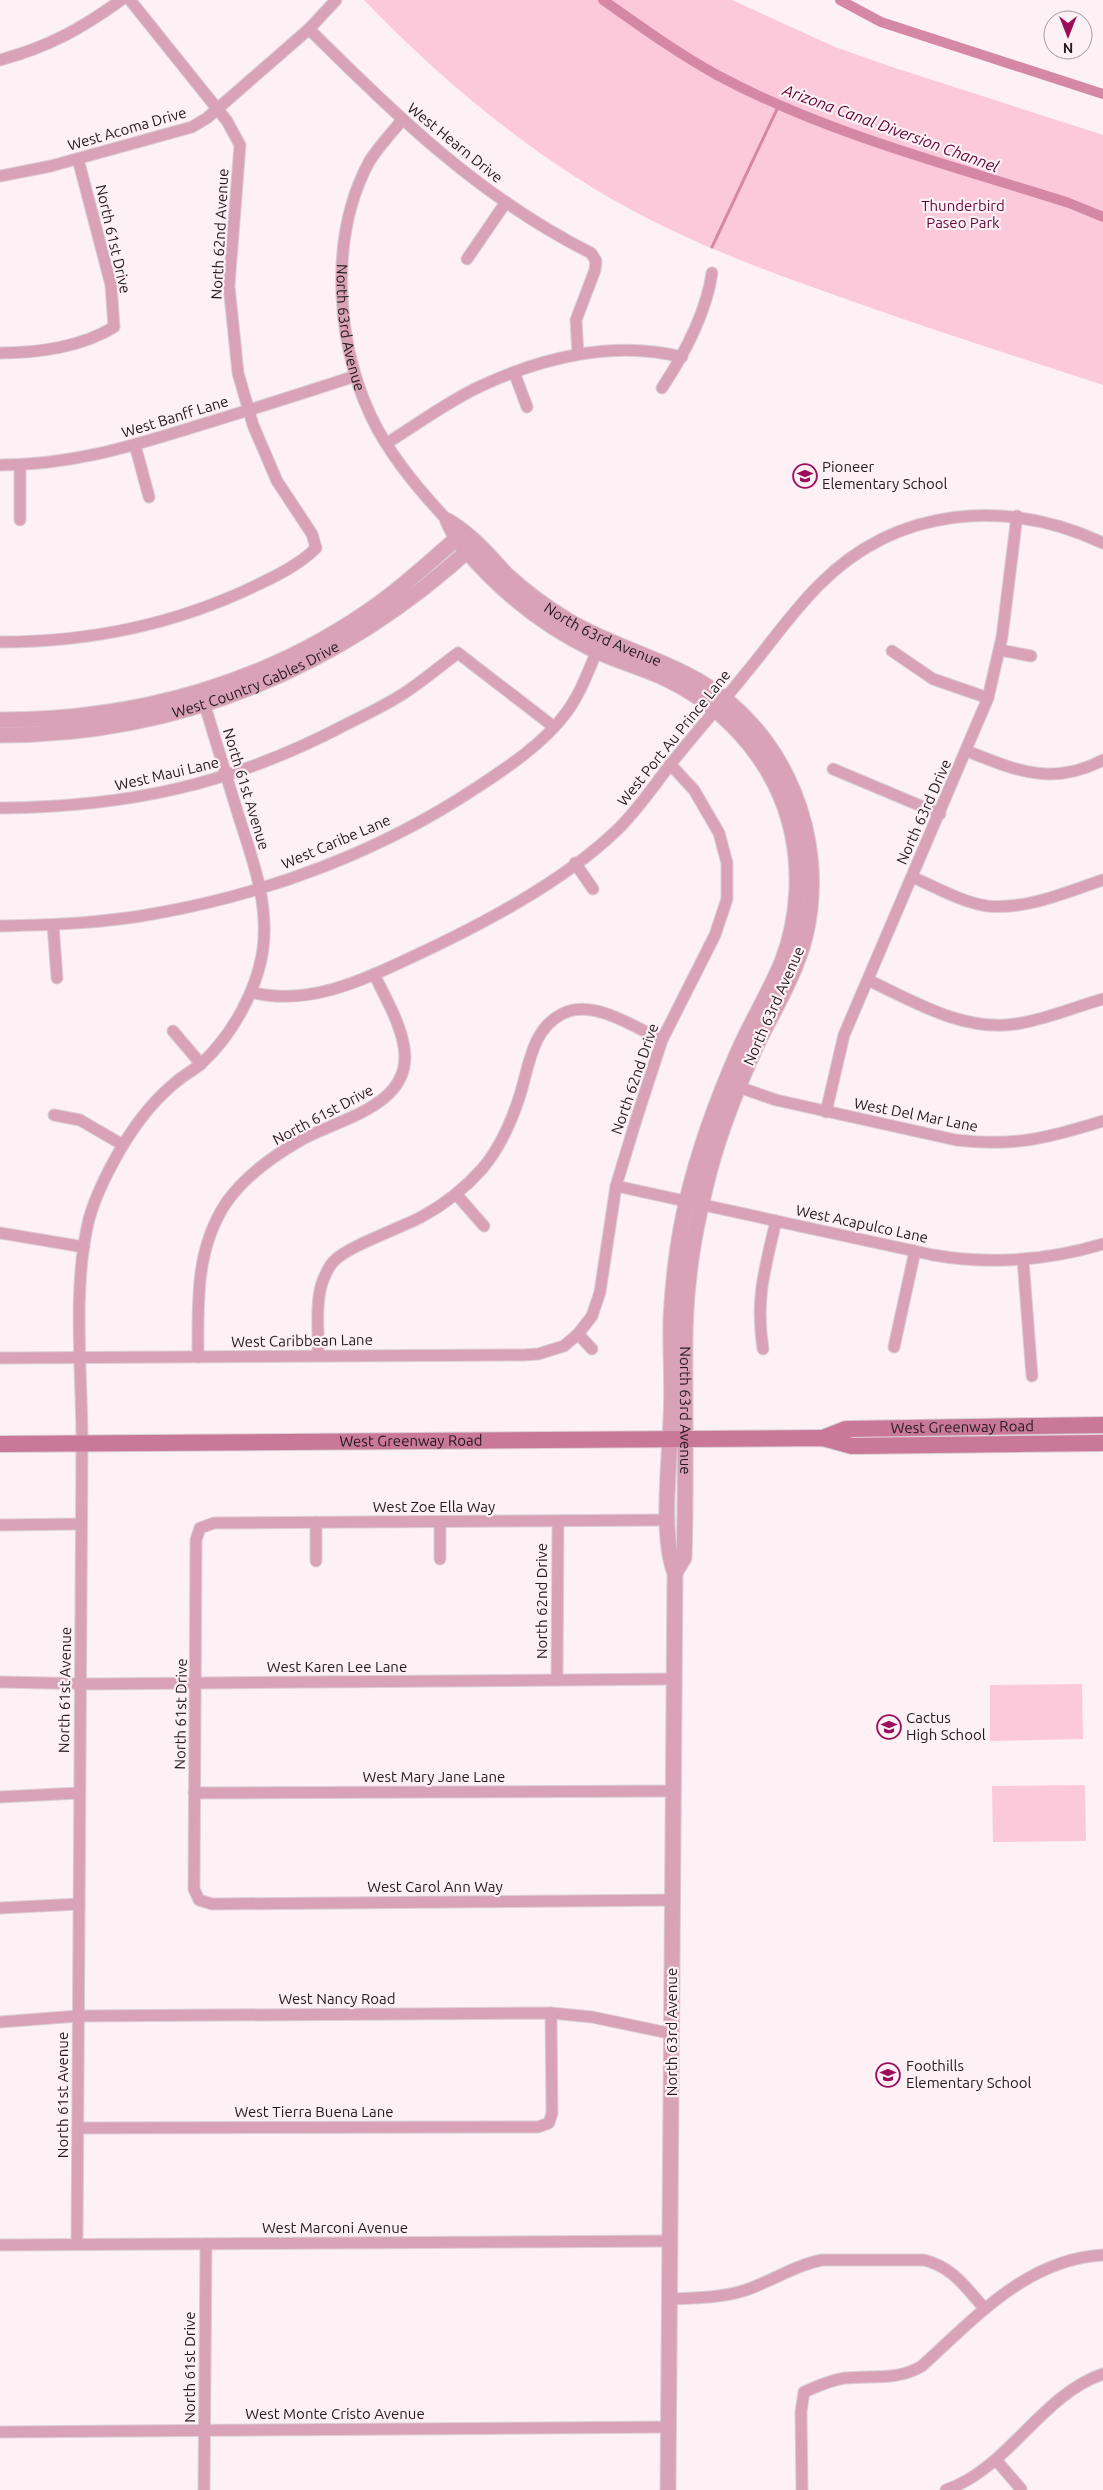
<svg xmlns="http://www.w3.org/2000/svg" width="1103" height="2490" viewBox="0 0 1103 2490" font-family="Ubuntu,sans-serif">
<style>
.green{fill:#fcc9da}
.lines{fill:none;stroke-linecap:round;stroke-linejoin:round}
.stream{stroke:#d488a4;stroke-width:3}
.canal{stroke:#d488a4;stroke-width:10}
.minor-casing{stroke:#dacfd3;stroke-width:13}
.tertiary-casing{stroke:#dacfd3;stroke-width:17}
.secondary-casing{stroke:#dacfd3;stroke-width:18}
.minor{stroke:#daa2b6;stroke-width:11}
.tertiary{stroke:#daa2b6;stroke-width:15}
.secondary{stroke:#c97898;stroke-width:16}
.labels{text-anchor:middle;stroke-width:4.5;stroke-linejoin:round;paint-order:stroke}
.street-label{font-size:15px;fill:#241a1e;stroke:#fdf1f5}
.park-label{font-size:15px;fill:#650839;stroke:#fdf1f5}
.poi-label{font-size:15px;fill:#241a1e;stroke:#fdf1f5;text-anchor:start}
.water-label{font-size:16px;font-style:italic;fill:#5e0034;stroke:#fdf1f5}
</style>
<rect width="100%" height="100%" fill="#fdf1f5"/>
<g class="green">
<path d="M364 0H732L835 47 892 67 1103 135V385C1021 358 939 332 857 303 785 278 713 252 645 217 540 163 445 84 364 0Z"/>
<polygon points="1082,1684 1083,1739 990,1741 990,1685"/>
<polygon points="1085,1785 1086,1841 993,1842 992,1786"/>
</g>
<g class="lines">
<polyline class="stream" points="712,247 779,105"/>
<g class="canal">
<path d="M603 0C640 26 677 53 717 75 827 134 950 165 1069 203L1103 217"/>
<polyline points="840,0 881,22 1103,94"/>
</g>
<g class="minor-casing">
<g id="minor">
<path d="M309 29C394 114 482 199 591 253L596 261 595 270 576 320 578 354"/>
<path d="M0 60C48 47 81 29 121 0"/>
<path id="s1" d="M402 120C391 134 378 147 369 162 327 240 336 354 378 430 397 464 422 493 448 521"/>
<polyline points="0,176 51,166 192,127 207,118 309,29 336,0"/>
<polyline points="467,259 506,202"/>
<path d="M0 353C37 353 82 347 114 327L111 285 78 159"/>
<polyline points="514,372 527,407"/>
<path d="M662 388C685 353 706 314 712 273"/>
<path d="M387 443C418 424 448 401 481 386 543 357 615 340 682 357"/>
<polyline points="135,445 149,497"/>
<path d="M0 465C77 465 138 444 210 422 259 407 307 392 355 376"/>
<polyline points="20,520 20,465"/>
<path d="M0 642C89 642 174 625 255 586 276 576 299 565 316 548L312 534 277 481 253 425 238 373 229 286 240 145 227 121 130 0"/>
<polyline points="1000,650 1031,656"/>
<polyline points="892,651 933,679 988,698"/>
<path d="M967 751C1015 770 1052 787 1103 760"/>
<polyline points="833,769 940,814"/>
<path d="M0 808C127 807 230 785 343 726 366 714 392 703 413 687 429 676 443 664 458 653L554 727"/>
<polyline points="575,863 593,889"/>
<path d="M912 877C936 887 961 902 987 906 1027 910 1066 892 1103 880"/>
<polyline points="53,925 57,978"/>
<path d="M0 926C52 925 106 923 158 913 270 893 381 851 476 788 508 767 543 744 566 713 581 693 589 669 599 646"/>
<path d="M868 980C913 1001 963 1032 1015 1024 1045 1020 1074 1007 1103 999"/>
<path d="M251 992C306 1007 361 981 410 958 479 926 562 883 617 830 638 810 655 784 673 761 697 731 722 703 746 673 770 644 792 612 819 585 897 506 1006 498 1103 543"/>
<polyline points="173,1031 201,1064"/>
<path d="M733 1085 776 1100 956 1140C1015 1147 1048 1138 1103 1121"/>
<polyline points="826,1112 844,1035 988,698 1002,637 1017,516"/>
<polyline points="54,1115 80,1120 123,1145"/>
<path d="M616 1186 933 1255C991 1265 1046 1261 1103 1244"/>
<polyline points="456,1194 484,1226"/>
<polyline points="0,1233 84,1247"/>
<polyline points="1023,1260 1032,1376"/>
<polyline points="578,1334 592,1349"/>
<polyline points="894,1347 915,1251"/>
<path d="M763 1349C755 1300 765 1268 776 1221"/>
<path d="M318 1355C319 1332 315 1305 322 1283 325 1275 329 1265 335 1260 351 1245 401 1228 423 1216 445 1204 466 1187 482 1169 500 1148 512 1120 520 1095 529 1066 532 1029 562 1014 593 998 634 1027 662 1040"/>
<path d="M198 1357C198 1303 195 1250 226 1203 244 1177 273 1156 301 1140 338 1119 414 1106 404 1047 400 1022 385 997 374 974"/>
<polyline points="0,1358 524,1355 538,1354 564,1346 578,1334 592,1316 600,1292 616,1186 636,1120 662,1040 715,935 727,899 727,863 719,833 694,790 670,764"/>
<polyline points="669,1520 214,1523 200,1528 196,1540 194,1889 199,1900 212,1904 673,1900"/>
<polyline points="316,1522 316,1561"/>
<polyline points="440,1522 440,1559"/>
<polyline points="0,1525 81,1524"/>
<polyline points="557,1680 558,1522"/>
<polyline points="0,1682 94,1684 675,1679"/>
<polyline points="194,1793 674,1791"/>
<polyline points="0,1797 79,1793"/>
<polyline points="0,1908 79,1904"/>
<polyline points="0,2022 78,2016 551,2013 592,2017 673,2034"/>
<polyline points="78,2128 538,2127 549,2123 552,2113 551,2013"/>
<path d="M77 2244 82 1443C82 1372 72 1288 89 1219 96 1194 110 1167 123 1145 137 1122 155 1099 176 1082 184 1075 194 1070 202 1063 233 1034 257 990 263 949 269 902 252 858 238 814 226 775 214 736 202 696"/>
<polyline points="0,2245 671,2241"/>
<path d="M670 2299C696 2298 721 2298 746 2290 772 2281 795 2265 822 2260H924C953 2267 966 2288 985 2309"/>
<polyline points="0,2432 670,2427"/>
<polyline points="996,2460 1021,2489"/>
<polyline points="204,2490 206,2244"/>
<path d="M802 2490 801 2412 804 2392C818 2386 830 2380 845 2378 872 2375 897 2381 922 2366 975 2318 1027 2259 1103 2255"/>
<path d="M946 2490C1009 2468 1041 2395 1103 2374"/>
</g>
</g>
<g class="tertiary-casing">
<g id="tertiary">
<path d="M448 521C457 543 473 558 489 575 520 606 556 632 596 651 616 660 639 667 660 676 722 704 770 755 789 820 802 866 799 918 782 962 769 993 751 1022 738 1052 717 1100 699 1149 687 1200 678 1238 673 1279 671 1318 670 1351 673 1384 671 1418 670 1459 660 1536 675 1573L668 2490"/>
<path id="s2" d="M448 521C472 535 488 555 507 575 525 592 546 607 567 620 608 645 655 656 697 680 785 730 829 839 805 937 796 973 776 1006 759 1040 739 1083 721 1127 709 1173 700 1208 692 1242 689 1277 684 1314 685 1352 685 1389 685 1446 686 1502 684 1558L675 1573"/>
<path d="M0 720C137 720 270 683 381 602 410 581 435 557 462 534"/>
<path id="s3" d="M0 735C180 735 342 667 474 545"/>
</g>
</g>
<g class="secondary-casing">
<g id="secondary">
<path id="s4" d="M823 1438 846 1429 1103 1425"/>
<path id="s5" d="M0 1444 823 1438 852 1446 1103 1443"/>
</g>
</g>
<use href="#minor" class="minor"/>
<use href="#tertiary" class="tertiary"/>
<use href="#secondary" class="secondary"/>
</g>
<defs>
<g id="school-ring" transform="scale(1.25)"><circle r="9.5" fill="#fdf1f5" stroke="#9c0e5b" stroke-width="1.5"/><path d="M0-5L7-2L0 1L-7-2ZM-4 1L0 2.5L4 1V4Q0 6-4 4Z" fill="#9c0e5b"/></g>
</defs>
<g fill-rule="evenodd">
<use href="#school-ring" x="805" y="476"/>
<use href="#school-ring" x="889" y="1727"/>
<use href="#school-ring" x="888" y="2075"/>
</g>
<g class="labels">
<g class="street-label">
<text transform="translate(127 129) rotate(-16)" y="5">West Acoma Drive</text>
<text transform="translate(455 143) rotate(39)" y="5">West Hearn Drive</text>
<text transform="translate(220 234) rotate(-87)" y="5">North 62nd Avenue</text>
<text transform="translate(113 239) rotate(77)" y="5">North 61st Drive</text>
<text dy="5" stroke="none"><textPath href="#s1" startOffset="224">North 63rd Avenue</textPath></text>
<text transform="translate(175 417) rotate(-17)" y="5">West Banff Lane</text>
<text dy="5" stroke="none"><textPath href="#s2" startOffset="194">North 63rd Avenue</textPath></text>
<text dy="5" stroke="none"><textPath href="#s3" startOffset="264">West Country Gables Drive</textPath></text>
<text transform="translate(674 738) rotate(-51)" y="5">West Port Au Prince Lane</text>
<text transform="translate(167 774) rotate(-13)" y="5">West Maui Lane</text>
<text transform="translate(246 789) rotate(73)" y="5">North 61st Avenue</text>
<text transform="translate(924 812) rotate(-66)" y="5">North 63rd Drive</text>
<text transform="translate(336 842) rotate(-23)" y="5">West Caribe Lane</text>
<text transform="translate(774 1006) rotate(-66)" y="5">North 63rd Avenue</text>
<text transform="translate(635 1079) rotate(-71)" y="5">North 62nd Drive</text>
<text transform="translate(323 1115) rotate(-28)" y="5">North 61st Drive</text>
<text transform="translate(916 1115) rotate(11)" y="5">West Del Mar Lane</text>
<text transform="translate(862 1224) rotate(12)" y="5">West Acapulco Lane</text>
<text transform="translate(302 1341) rotate(-1)" y="5">West Caribbean Lane</text>
<text dy="5" stroke="none"><textPath href="#s2" startOffset="1092">North 63rd Avenue</textPath></text>
<text dy="5" stroke="none"><textPath href="#s4" startOffset="141">West Greenway Road</textPath></text>
<text dy="5" stroke="none"><textPath href="#s5" startOffset="411">West Greenway Road</textPath></text>
<text x="434" y="1512">West Zoe Ella Way</text>
<text transform="translate(542 1601) rotate(-90)" y="5">North 62nd Drive</text>
<text x="337" y="1672">West Karen Lee Lane</text>
<text transform="translate(65 1690) rotate(-89)" y="5">North 61st Avenue</text>
<text transform="translate(181 1714) rotate(-89)" y="5">North 61st Drive</text>
<text x="434" y="1782">West Mary Jane Lane</text>
<text x="435" y="1892">West Carol Ann Way</text>
<text x="337" y="2004">West Nancy Road</text>
<text transform="translate(672 2032) rotate(-90)" y="5">North 63rd Avenue</text>
<text transform="translate(63 2095) rotate(-90)" y="5">North 61st Avenue</text>
<text x="314" y="2117">West Tierra Buena Lane</text>
<text x="335" y="2233">West Marconi Avenue</text>
<text transform="translate(190 2367) rotate(-90)" y="5">North 61st Drive</text>
<text x="335" y="2419">West Monte Cristo Avenue</text>
</g>
<g class="park-label">
<text x="963" y="211">Thunderbird<tspan x="963" dy="17">Paseo Park</tspan></text>
</g>
<g class="poi-label">
<text x="822" y="472">Pioneer<tspan x="822" dy="17">Elementary School</tspan></text>
<text x="906" y="1723">Cactus<tspan x="906" dy="17">High School</tspan></text>
<text x="906" y="2071">Foothills<tspan x="906" dy="17">Elementary School</tspan></text>
</g>
<g class="water-label">
<text transform="translate(891 128) rotate(20)" y="6">Arizona Canal Diversion Channel</text>
</g>
</g>
<g transform="translate(1068 35) rotate(180)"><circle r="24" fill="#fdf1f5" stroke="#a69b9f"/>
<path d="M0-4L9 19L0 12L-9 19Z" fill="#9c0e5b"/>
<text y="-8" font-size="14" font-weight="bold" text-anchor="middle" fill="#241a1e">N</text>
</g>
</svg>
